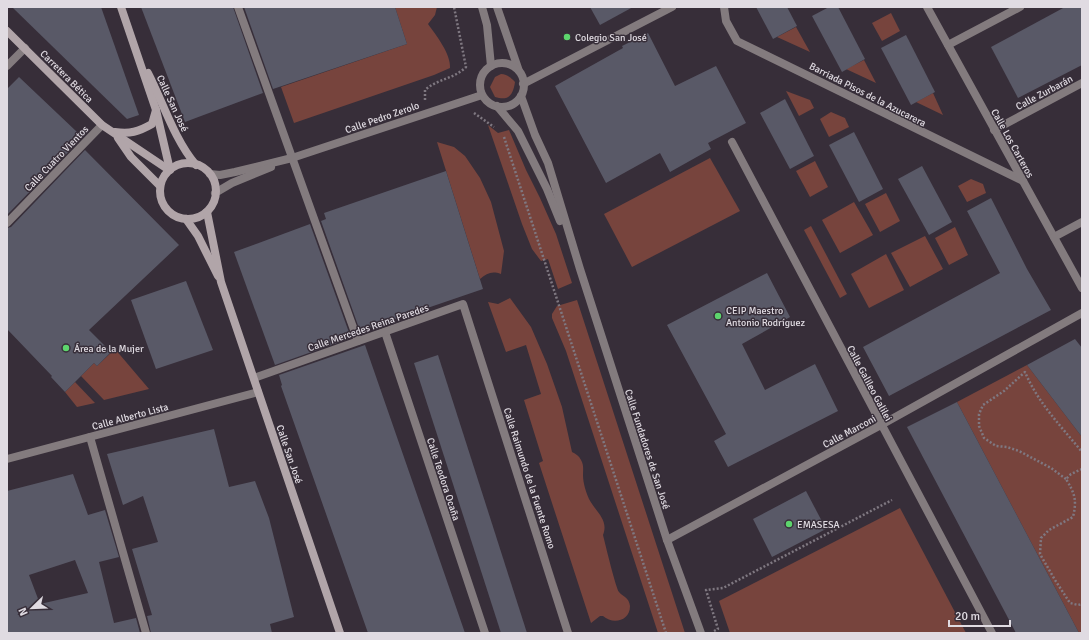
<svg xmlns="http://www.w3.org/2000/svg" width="1089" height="640" viewBox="0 0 1089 640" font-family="Signika,sans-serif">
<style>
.green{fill:#77443d}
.building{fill:#595967;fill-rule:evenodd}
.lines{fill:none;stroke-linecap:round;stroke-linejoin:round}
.path{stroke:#7f7881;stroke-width:2.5;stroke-dasharray:2 2;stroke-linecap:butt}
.street{stroke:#837b7e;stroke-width:8}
.secondary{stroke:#b1a5a9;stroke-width:8}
.poi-dot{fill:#5dd56d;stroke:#372e39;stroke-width:1.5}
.labels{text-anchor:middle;stroke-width:3;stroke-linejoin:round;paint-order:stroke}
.poi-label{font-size:10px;fill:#e0dbe2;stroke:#372e39;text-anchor:start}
.street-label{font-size:10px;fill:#e0dbe2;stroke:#372e39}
</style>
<rect width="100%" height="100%" fill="#372e39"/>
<g class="green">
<path d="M395 7H437L435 15 428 24C436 35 451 54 450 68L434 75 294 123 281 87 407 44Z"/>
<polygon points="891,13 900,31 882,41 872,23"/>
<polygon points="796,27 810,52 777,37"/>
<polygon points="864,60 876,83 846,69"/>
<path d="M501 74C507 74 511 78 515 82 513 96 508 101 495 97L490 87 495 77Z"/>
<polygon points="786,91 810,100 814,108 799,116"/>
<polygon points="933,93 943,115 916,102"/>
<polygon points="831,112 845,118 849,127 829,137 820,119"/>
<polygon points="488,125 498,133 509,130 526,170 540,198 556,234 572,283 558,289 548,259 541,261 532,249 522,224"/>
<path d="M437 142 454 147 465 156 480 178 491 202 504 251 501 274C492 271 487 273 480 279Z"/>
<polygon points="710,158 740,211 632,267 604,214"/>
<polygon points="815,161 828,187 810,197 796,171"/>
<polygon points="971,179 983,184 986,193 967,202 958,186"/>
<polygon points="886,193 900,221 880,232 865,204"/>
<polygon points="854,202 873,235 840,253 822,220"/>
<polygon points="811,226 847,294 840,298 804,230"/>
<polygon points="955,227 968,255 949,265 935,238"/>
<polygon points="925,236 943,269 910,287 891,253"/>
<polygon points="886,254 904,290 869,308 851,274"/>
<path d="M510 298 531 327 547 364 562 407 572 452C576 454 579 456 581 460 584 465 583 470 583 475 583 483 586 492 589 499 596 512 609 520 603 535 605 543 616 589 619 592 623 597 629 597 630 606 630 621 613 625 603 616H600L591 623 539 463 543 461 524 400 541 394 526 345 506 352 488 302 498 304Z"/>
<polygon points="577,300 685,633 658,633 566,351 552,318 552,314 557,306"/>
<polygon points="115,349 149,389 104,400 81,376 94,363 97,366"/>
<polygon points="1027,365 1082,437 1082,633 1079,633 957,402"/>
<polygon points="75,382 95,403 77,407 65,392"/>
<polygon points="900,508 966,633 730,633 719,601"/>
</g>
<g class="building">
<polygon points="12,7 101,7 139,115 127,119"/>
<polygon points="141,7 233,7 263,93 185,122"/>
<polygon points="244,7 395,7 407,44 273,89"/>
<polygon points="590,7 633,7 600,25"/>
<polygon points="756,7 787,7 797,26 773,39"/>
<polygon points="829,7 838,7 865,59 842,72 812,16"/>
<polygon points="1065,7 1082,7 1082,65 1018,98 991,47"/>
<polygon points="648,33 675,86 716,66 746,123 708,143 711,149 670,172 660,153 606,183 555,86 623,48 622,46"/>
<polygon points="906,35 935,92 911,105 881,48"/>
<polygon points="19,77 77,132 73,137 78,142 7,215 7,89"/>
<polygon points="785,99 814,156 790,169 760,113"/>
<polygon points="854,132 883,189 859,202 829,145"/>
<polygon points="85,150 179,245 89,330 111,352 97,366 94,363 65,392 51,377 52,376 7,329 7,228 11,227"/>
<polygon points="922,166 952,222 929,235 898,179"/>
<polygon points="446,171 483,289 360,331 321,221 326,219 324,213"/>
<polygon points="991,198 1027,269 1051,310 889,396 863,347 1000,273 967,211"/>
<polygon points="310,224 351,338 275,365 234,252"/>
<polygon points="767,273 790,317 742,344 765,390 815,364 838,411 728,467 714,441 726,434 667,325"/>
<polygon points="186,281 213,350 156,369 131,300"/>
<polygon points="1075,339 1082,348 1082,437 1027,365"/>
<polygon points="365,345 465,633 368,633 281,386 282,385 279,375"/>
<polygon points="438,355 527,633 501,633 414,363"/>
<polygon points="957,402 1079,633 1016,633 907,427"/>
<polygon points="214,429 229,487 255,481 269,518 294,617 270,624 272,633 151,633 147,616 152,615 132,549 158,542 143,496 123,505 107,454"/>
<path d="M73 474 88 515 105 510 119 557 99 562 114 623 136 618 140 633H7V491ZM75 560 88 593 40 604 29 575Z"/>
<polygon points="806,491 826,529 772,557 753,519"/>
</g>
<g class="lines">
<g class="path">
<path d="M425 100V90C437 79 454 79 466 67L454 7"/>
<polyline points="474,113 494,127"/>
<polyline points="504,137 666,633"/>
<path d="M1082 469 1071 474 1066 479C1075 494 1077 500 1073 517L1049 530 1041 538 1040 554 1055 580 1070 603 1078 605 1082 604"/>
<path d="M1066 479 1051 468 1019 451 1007 447 996 446 984 438 979 426V414L983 405 1004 391 1025 372C1038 403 1061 426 1082 452"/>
<polyline points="714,631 718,629 706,590 723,588 892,500"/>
</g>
<g class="street">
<polyline points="238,7 358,341"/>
<polyline points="482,7 487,25 491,66"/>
<polyline points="497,7 519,71"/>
<polyline points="724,7 726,21 737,41 1023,181"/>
<polyline points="927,7 1082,288"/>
<polyline points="948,45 1020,7"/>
<circle cx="502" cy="85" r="22"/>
<polyline points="7,66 25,48"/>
<polyline points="523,84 672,7"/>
<polyline points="521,96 535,135 548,163 580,269 667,540 701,633"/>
<polyline points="497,106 518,131 547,189 560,221"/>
<polyline points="994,130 1082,83"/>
<polyline points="732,142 992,633"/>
<polyline points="210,174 220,175 235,172 292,158 482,95"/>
<polyline points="215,193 232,183 271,167"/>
<polyline points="7,223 102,125"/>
<polyline points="1054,237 1082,222"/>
<polyline points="385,332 485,633"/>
<polyline points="254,378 463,304 568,633"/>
<polyline points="90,437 146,633"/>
<polyline points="7,459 258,392"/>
<polyline points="667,540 881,425 1082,313"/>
</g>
<g class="secondary">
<polyline points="121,7 156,110 170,170"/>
<polyline points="7,31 102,125 169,170"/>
<path d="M148 73C163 102 174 139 196 165"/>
<path d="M115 132C130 134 138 132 152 124L156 110"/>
<polyline points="118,138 131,157 160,186"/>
<circle cx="188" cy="191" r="28"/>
<polyline points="207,212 221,282 340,633"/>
<polyline points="186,219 198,236 218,276"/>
</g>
</g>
<g class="poi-dot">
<circle cx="567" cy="37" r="4"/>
<circle cx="718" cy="316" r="4"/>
<circle cx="66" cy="348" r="4"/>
<circle cx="789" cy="524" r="4"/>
</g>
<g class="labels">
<g class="poi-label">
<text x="575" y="41">Colegio San José</text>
<text x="726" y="314">CEIP Maestro<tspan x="726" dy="12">Antonio Rodríguez</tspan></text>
<text x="74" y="352">Área de la Mujer</text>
<text x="797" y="528">EMASESA</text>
</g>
<g class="street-label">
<text transform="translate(67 76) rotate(45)" y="4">Carretera Bética</text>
<text transform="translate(1044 92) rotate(-28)" y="4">Calle Zurbarán</text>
<text transform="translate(868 94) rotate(27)" y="4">Barriada Pisos de la Azucarera</text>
<text transform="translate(173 103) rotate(65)" y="4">Calle San José</text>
<text transform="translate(382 117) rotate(-19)" y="4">Calle Pedro Zerolo</text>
<text transform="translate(1013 143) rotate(61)" y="4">Calle Los Carteros</text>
<text transform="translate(56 158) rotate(-46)" y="4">Calle Cuatro Vientos</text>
<text transform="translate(368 327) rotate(-19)" y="4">Calle Mercedes Reina Paredes</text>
<text transform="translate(870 383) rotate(62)" y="4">Calle Galileo Galilei</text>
<text transform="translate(130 416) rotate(-15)" y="4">Calle Alberto Lista</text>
<text transform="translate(849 431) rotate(-28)" y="4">Calle Marconi</text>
<text transform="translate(648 449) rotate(72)" y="4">Calle Fundadores de San José</text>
<text transform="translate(290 454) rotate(71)" y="4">Calle San José</text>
<text transform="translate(530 478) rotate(72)" y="4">Calle Raimundo de la Fuente Romo</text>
<text transform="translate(444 479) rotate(72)" y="4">Calle Teodora Ocaña</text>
</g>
</g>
<rect width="1089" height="640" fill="none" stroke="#e0dbe2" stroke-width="16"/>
<g transform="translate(32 608) rotate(247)" stroke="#372e39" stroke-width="3" paint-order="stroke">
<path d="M0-3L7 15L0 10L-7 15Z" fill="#e0dbe2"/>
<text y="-6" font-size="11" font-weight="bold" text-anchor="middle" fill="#e0dbe2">N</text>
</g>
<path d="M949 620v6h61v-6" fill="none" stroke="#e0dbe2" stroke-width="2"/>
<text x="955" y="620" font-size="12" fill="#e0dbe2" stroke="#372e39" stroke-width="3" paint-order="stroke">20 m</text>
</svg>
